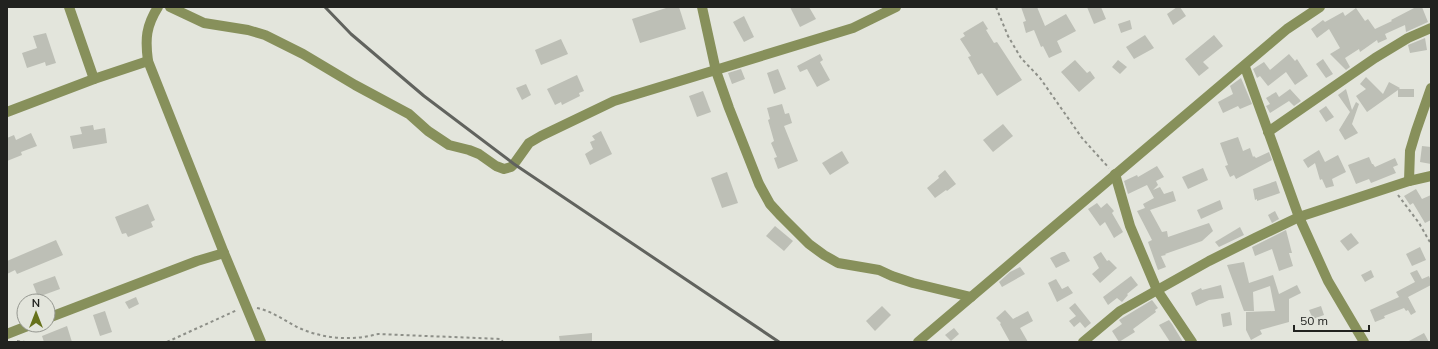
<svg xmlns="http://www.w3.org/2000/svg" width="1438" height="349" viewBox="0 0 1438 349" font-family="Mulish,sans-serif">
<style>
.building{fill:#bdbfb6}
.lines{fill:none;stroke-linecap:round;stroke-linejoin:round}
.path{stroke:#8d8f88;stroke-width:2;stroke-dasharray:3 3;stroke-linecap:butt}
.minor{stroke:#87905b;stroke-width:10}
.rail{stroke:#61635e;stroke-width:3}
</style>
<rect width="100%" height="100%" fill="#e3e5dc"/>
<g class="building">
<polygon points="669,7 679,7 686,29 640,43 632,19"/>
<polygon points="790,7 809,7 816,19 800,27"/>
<polygon points="1021,7 1037,7 1045,26 1066,14 1076,31 1057,41 1062,52 1049,58 1043,46 1041,47 1034,30 1026,33 1023,22 1026,21"/>
<polygon points="1087,7 1101,7 1106,19 1094,24"/>
<polygon points="1177,7 1180,7 1186,16 1173,25 1167,14"/>
<polygon points="1416,7 1422,7 1428,22 1406,32 1405,25 1385,34 1387,39 1378,43 1377,40 1360,52 1359,49 1345,58 1350,67 1346,70 1330,54 1340,48 1329,29 1317,38 1311,29 1323,20 1325,22 1343,12 1345,16 1356,8 1365,21 1368,19 1375,29 1392,21 1391,20"/>
<polygon points="744,16 754,37 744,42 733,22"/>
<polygon points="1130,20 1132,29 1121,33 1118,24"/>
<polygon points="983,21 988,29 986,30 994,43 997,42 1022,80 997,96 982,73 978,75 968,57 971,56 960,39 965,36 963,33"/>
<polygon points="46,33 56,63 46,66 45,62 27,68 22,53 37,48 33,36"/>
<polygon points="1145,35 1154,48 1134,59 1126,47"/>
<polygon points="1214,35 1223,46 1203,62 1209,68 1199,76 1185,59"/>
<polygon points="1425,38 1427,50 1410,53 1408,45"/>
<polygon points="561,39 568,54 541,65 535,50"/>
<polygon points="820,54 823,60 820,62 830,80 817,87 807,69 800,72 797,66"/>
<polygon points="1289,54 1295,61 1297,59 1308,76 1295,85 1286,72 1268,86 1260,76 1257,78 1253,69 1264,62 1270,70"/>
<polygon points="1323,59 1333,74 1326,78 1316,64"/>
<polygon points="1075,60 1087,73 1090,71 1095,78 1079,92 1061,72"/>
<polygon points="1118,60 1127,67 1120,74 1112,67"/>
<polygon points="741,69 745,79 732,84 728,73"/>
<polygon points="778,69 786,89 774,94 767,73"/>
<polygon points="577,75 584,91 579,93 580,96 562,105 561,102 555,105 547,89"/>
<polygon points="1366,77 1383,94 1389,82 1400,88 1399,89 1414,89 1414,97 1398,97 1398,90 1367,112 1356,96 1366,89 1360,84"/>
<polygon points="1241,78 1252,104 1240,109 1238,106 1223,113 1218,102 1233,94 1230,86"/>
<polygon points="526,84 531,95 522,100 516,88"/>
<polygon points="1290,89 1301,101 1294,106 1289,101 1270,113 1266,106 1270,104 1266,98 1276,92 1279,97"/>
<polygon points="1346,89 1352,110 1356,102 1359,104 1352,124 1358,133 1345,140 1339,130 1350,112 1338,95"/>
<polygon points="703,91 711,112 697,117 689,96"/>
<polygon points="782,104 785,114 789,113 792,123 784,126 798,161 778,169 774,158 777,157 771,143 774,141 768,120 770,119 767,108"/>
<polygon points="1326,106 1334,117 1326,122 1319,111"/>
<polygon points="1003,124 1013,136 993,152 983,140"/>
<polygon points="93,125 94,130 105,128 107,143 73,149 70,136 82,134 80,127"/>
<polygon points="601,131 612,154 590,165 585,154 593,149 590,142 595,140 592,136"/>
<polygon points="31,133 37,146 21,152 22,155 7,161 7,138 14,135 16,140"/>
<polygon points="1238,137 1243,151 1250,148 1253,157 1254,156 1256,158 1269,152 1272,160 1236,179 1234,175 1230,177 1225,166 1228,165 1220,143"/>
<polygon points="1422,146 1431,147 1431,164 1420,162"/>
<polygon points="1319,150 1325,162 1338,155 1346,172 1332,179 1334,186 1326,188 1322,179 1320,180 1315,163 1308,168 1303,160"/>
<polygon points="842,151 849,163 830,175 822,163"/>
<polygon points="1369,157 1372,164 1373,164 1375,167 1395,158 1398,165 1393,167 1396,173 1371,183 1369,179 1356,184 1348,165"/>
<polygon points="1157,166 1164,177 1156,181 1158,185 1153,190 1160,187 1164,194 1173,191 1176,201 1150,210 1162,232 1167,231 1168,237 1209,223 1213,231 1202,241 1165,254 1166,255 1161,256 1166,267 1158,270 1148,242 1152,240 1137,211 1145,208 1143,204 1154,198 1147,185 1128,194 1124,181 1137,175 1138,177"/>
<polygon points="1203,168 1208,180 1188,189 1182,177"/>
<polygon points="945,170 956,184 947,191 946,190 935,198 927,188 939,178 938,176"/>
<polygon points="727,172 738,203 722,208 711,178"/>
<polygon points="1276,181 1280,193 1257,201 1257,199 1255,200 1253,189"/>
<polygon points="1416,189 1422,199 1431,195 1431,220 1425,223 1413,203 1410,205 1404,196"/>
<polygon points="1220,200 1223,209 1201,219 1197,210"/>
<polygon points="1097,203 1101,208 1107,203 1114,211 1112,213 1123,232 1114,238 1105,222 1100,226 1088,209"/>
<polygon points="148,204 155,220 151,222 153,227 128,237 126,233 122,234 115,217"/>
<polygon points="1275,211 1279,219 1272,223 1268,215"/>
<polygon points="775,226 793,241 784,251 766,236"/>
<polygon points="1240,227 1244,235 1219,247 1215,242"/>
<polygon points="1286,230 1292,253 1289,253 1293,266 1279,271 1272,249 1255,256 1252,247"/>
<polygon points="1351,233 1359,243 1348,251 1340,241"/>
<polygon points="56,240 63,255 17,274 15,270 7,274 7,261"/>
<polygon points="1420,247 1426,260 1412,266 1406,254"/>
<polygon points="1062,252 1065,252 1070,261 1056,268 1050,258"/>
<polygon points="1101,252 1107,261 1109,260 1117,268 1100,283 1092,274 1099,268 1093,257"/>
<polygon points="1244,262 1249,283 1273,275 1279,294 1297,285 1301,293 1289,299 1289,322 1260,330 1262,334 1251,340 1246,330 1246,312 1275,311 1270,286 1253,292 1254,311 1244,311 1227,265"/>
<polygon points="1020,267 1025,274 1002,287 999,282 1010,272"/>
<polygon points="1371,270 1374,277 1365,282 1361,275"/>
<polygon points="1417,270 1422,279 1429,276 1431,281 1431,285 1408,297 1416,312 1411,315 1408,310 1406,311 1404,308 1384,316 1385,318 1375,322 1370,310 1399,297 1396,292 1415,282 1410,273"/>
<polygon points="55,276 60,289 38,297 33,284"/>
<polygon points="1131,276 1138,285 1127,294 1128,295 1122,302 1117,298 1108,305 1103,297"/>
<polygon points="1056,279 1062,289 1068,286 1073,293 1057,302 1048,283"/>
<polygon points="1221,285 1224,298 1209,300 1196,306 1191,293 1201,288 1202,290"/>
<polygon points="136,297 139,304 129,309 125,302"/>
<polygon points="1152,300 1158,308 1155,310 1156,312 1133,329 1135,332 1119,342 1112,331 1122,324 1119,320"/>
<polygon points="1075,303 1091,323 1085,328 1080,322 1074,327 1069,321 1076,316 1069,308"/>
<polygon points="882,306 891,315 875,331 866,321"/>
<polygon points="1321,306 1324,315 1313,319 1309,310"/>
<polygon points="1005,310 1013,319 1028,311 1033,321 1020,328 1028,342 1010,342 1000,324 1001,323 996,318"/>
<polygon points="105,311 112,332 100,336 93,315"/>
<polygon points="1230,312 1232,325 1223,327 1221,314"/>
<polygon points="1169,320 1172,324 1183,342 1170,342 1159,325"/>
<polygon points="67,326 72,342 44,342 42,336"/>
<polygon points="954,328 959,334 951,341 945,335"/>
<polygon points="592,333 592,342 560,342 559,336"/>
<polygon points="1424,333 1429,342 1407,342"/>
</g>
<g class="lines">
<g class="path">
<polyline points="996,7 1008,36 1021,58 1040,78 1082,138 1109,168"/>
<polyline points="1398,195 1419,223 1431,244"/>
<path d="M257 308C272 311 285 321 299 328 324 339 352 341 378 334L501 339 503 342"/>
<polyline points="17,341 25,342"/>
<polyline points="167,342 237,310"/>
</g>
<g class="minor">
<polyline points="69,7 94,79"/>
<path d="M158 7C146 26 145 39 148 61L224 253 261 342"/>
<polyline points="170,7 204,23 248,30 265,35 303,54 355,85 409,114 428,131 449,145 469,150 479,154 496,166 504,169 511,167 514,164 529,143 541,136 614,101 853,28 896,7"/>
<polyline points="702,7 716,71 729,108 759,184 770,204 781,216 809,244 824,255 838,263 879,270 892,276 913,283 971,297"/>
<polyline points="1245,67 1299,217 1328,281 1364,342"/>
<polyline points="7,112 94,79 148,61"/>
<polyline points="1268,132 1375,58 1408,38 1431,28"/>
<polyline points="1115,174 1130,226 1157,290 1192,342"/>
<polyline points="1409,181 1410,151 1416,131 1431,88"/>
<polyline points="48,318 197,261 224,253"/>
<polyline points="7,334 30,325"/>
<polyline points="918,342 1287,29 1320,7"/>
<polyline points="1083,342 1120,311 1209,261 1255,238 1299,217 1409,181 1431,176"/>
</g>
<polyline class="rail" points="325,7 351,34 424,96 514,164 779,342"/>
</g>
<rect width="1438" height="349" fill="none" stroke="#21221f" stroke-width="16"/>
<g transform="translate(36 313)"><circle r="19" fill="#e3e5dc" stroke="#959790"/>
<path d="M0-3L7 15L0 10L-7 15Z" fill="#66711b"/>
<text y="-6" font-size="11" font-weight="bold" text-anchor="middle" fill="#21221f">N</text>
</g>
<path d="M1294 325v6h75v-6" fill="none" stroke="#21221f" stroke-width="2"/>
<text x="1300" y="325" font-size="12" fill="#21221f" stroke="#e3e5dc" stroke-width="3" paint-order="stroke">50 m</text>
</svg>
